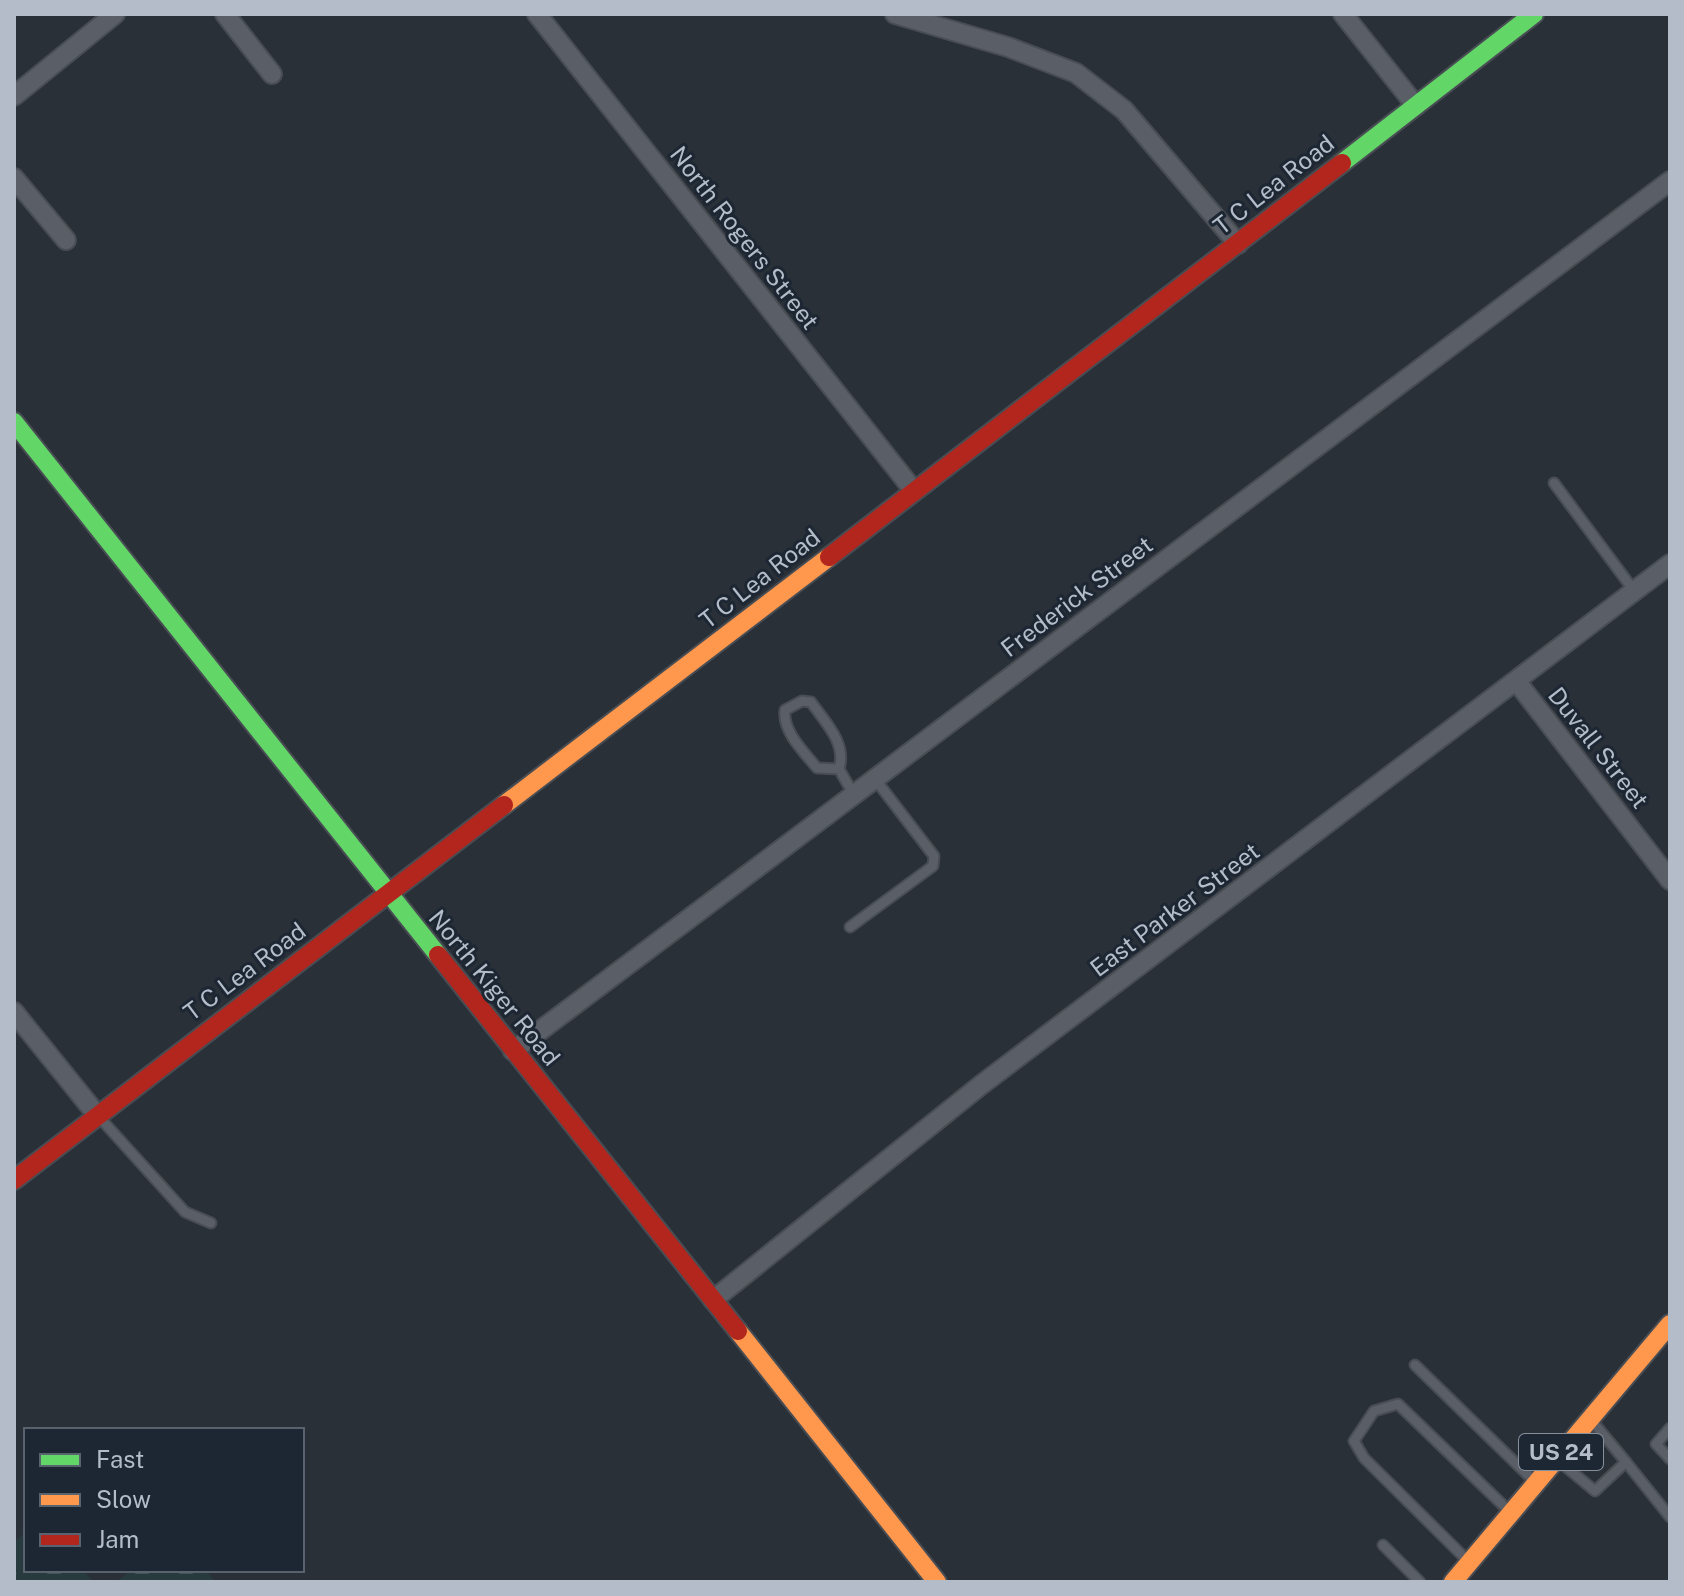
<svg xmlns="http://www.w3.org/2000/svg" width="1684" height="1596" viewBox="0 0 1684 1596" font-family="'Public Sans',sans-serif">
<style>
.forest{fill:url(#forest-firs)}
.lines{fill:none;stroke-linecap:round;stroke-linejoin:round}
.lane-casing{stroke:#484c53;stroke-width:13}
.street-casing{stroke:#484c53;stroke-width:22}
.fast-casing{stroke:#484c53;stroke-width:22}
.slow-casing{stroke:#484c53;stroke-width:22}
.jam-casing{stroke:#484c53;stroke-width:22}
.lane{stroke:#5a5e66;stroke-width:9}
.street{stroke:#5a5e66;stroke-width:18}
.fast{stroke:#63d668;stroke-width:18}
.slow{stroke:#ff974d;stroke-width:18}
.jam{stroke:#b3261e;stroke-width:18}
.labels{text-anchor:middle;stroke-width:6;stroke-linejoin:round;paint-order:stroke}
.shield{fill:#1d2633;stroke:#878f9c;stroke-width:2}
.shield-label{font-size:22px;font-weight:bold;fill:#b4bcc9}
.street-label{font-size:24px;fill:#b4bcc9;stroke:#1d2633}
</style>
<defs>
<pattern id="forest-firs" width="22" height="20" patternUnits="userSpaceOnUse" patternTransform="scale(2)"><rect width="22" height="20" fill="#273a3e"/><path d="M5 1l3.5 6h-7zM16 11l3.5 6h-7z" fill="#445559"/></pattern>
</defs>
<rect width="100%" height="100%" fill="#2a3038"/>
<g class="forest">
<polygon points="26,1532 26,1570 83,1570 93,1582 14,1582 14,1542"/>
<polygon points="132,1570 206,1570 215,1582 116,1582"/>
</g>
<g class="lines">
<g class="lane-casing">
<g id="lane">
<polyline points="1554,483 1635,592"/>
<path d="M839 769 817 768C804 752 782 731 785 710L802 701 811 702C825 722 847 743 839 769L854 795"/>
<polyline points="850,927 933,866 934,856 875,779"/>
<polyline points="100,1118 185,1212 211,1223"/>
<polyline points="1415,1365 1533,1480"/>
<polyline points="1670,1428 1656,1444 1670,1459"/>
<polyline points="1560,1462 1595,1491 1626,1462 1592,1421"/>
<polyline points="1626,1462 1670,1517"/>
<polyline points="1383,1545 1420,1582"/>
<polyline points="1466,1559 1364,1458 1354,1441 1374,1411 1398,1404 1508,1510"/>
</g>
</g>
<g class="street-casing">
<g id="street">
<polyline points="225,14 272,74"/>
<polyline points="537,14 914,491"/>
<polyline points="895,14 1008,47 1076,73 1124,110 1238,244"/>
<polyline points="1343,14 1416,106"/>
<polyline points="14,96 115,14"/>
<polyline points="14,178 66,240"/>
<polyline points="1517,682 1670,880"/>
<polyline points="14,1012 97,1115"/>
<polyline points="513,1051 1670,181"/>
<polyline points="713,1300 981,1085 1670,564"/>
</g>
</g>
<g class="fast-casing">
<g id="fast">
<polyline points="1342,163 1534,14"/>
<polyline points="14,422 438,955"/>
</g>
</g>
<g class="slow-casing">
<g id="slow">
<polyline points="504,805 829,557"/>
<polyline points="738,1331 937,1582"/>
<polyline points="1453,1582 1670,1324"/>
</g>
</g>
<g class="jam-casing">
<g id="jam">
<polyline points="829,557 1342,163"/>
<polyline points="438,955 738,1331"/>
<polyline points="14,1180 504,805"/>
</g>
</g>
<use href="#lane" class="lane"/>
<use href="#street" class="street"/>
<use href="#fast" class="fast"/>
<use href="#slow" class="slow"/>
<use href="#jam" class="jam"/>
</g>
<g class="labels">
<rect class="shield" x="1519" y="1434" width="84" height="36" rx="6"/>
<g class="shield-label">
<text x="1561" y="1460">US 24</text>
</g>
<g class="street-label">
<text transform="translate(1274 185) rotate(-38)" y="8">T C Lea Road</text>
<text transform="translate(744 238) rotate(52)" y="8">North Rogers Street</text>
<text transform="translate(760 579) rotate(-38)" y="8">T C Lea Road</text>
<text transform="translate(1077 597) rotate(-37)" y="8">Frederick Street</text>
<text transform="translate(1598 748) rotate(52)" y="8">Duvall Street</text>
<text transform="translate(1175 910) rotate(-37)" y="8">East Parker Street</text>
<text transform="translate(245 972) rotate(-37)" y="8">T C Lea Road</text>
<text transform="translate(494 988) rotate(51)" y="8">North Kiger Road</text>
</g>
</g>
<rect width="1684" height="1596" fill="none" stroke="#b4bcc9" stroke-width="32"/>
<rect x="24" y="1428" width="280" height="144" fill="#1d2633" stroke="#59626f" stroke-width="2"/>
<rect x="40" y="1454" width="40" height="12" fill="#63d668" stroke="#59626f" stroke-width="2"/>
<text x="96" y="1468" font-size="24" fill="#b4bcc9">Fast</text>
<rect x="40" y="1494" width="40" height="12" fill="#ff974d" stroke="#59626f" stroke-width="2"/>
<text x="96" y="1508" font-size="24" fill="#b4bcc9">Slow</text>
<rect x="40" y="1534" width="40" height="12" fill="#b3261e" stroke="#59626f" stroke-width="2"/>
<text x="96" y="1548" font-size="24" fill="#b4bcc9">Jam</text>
</svg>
